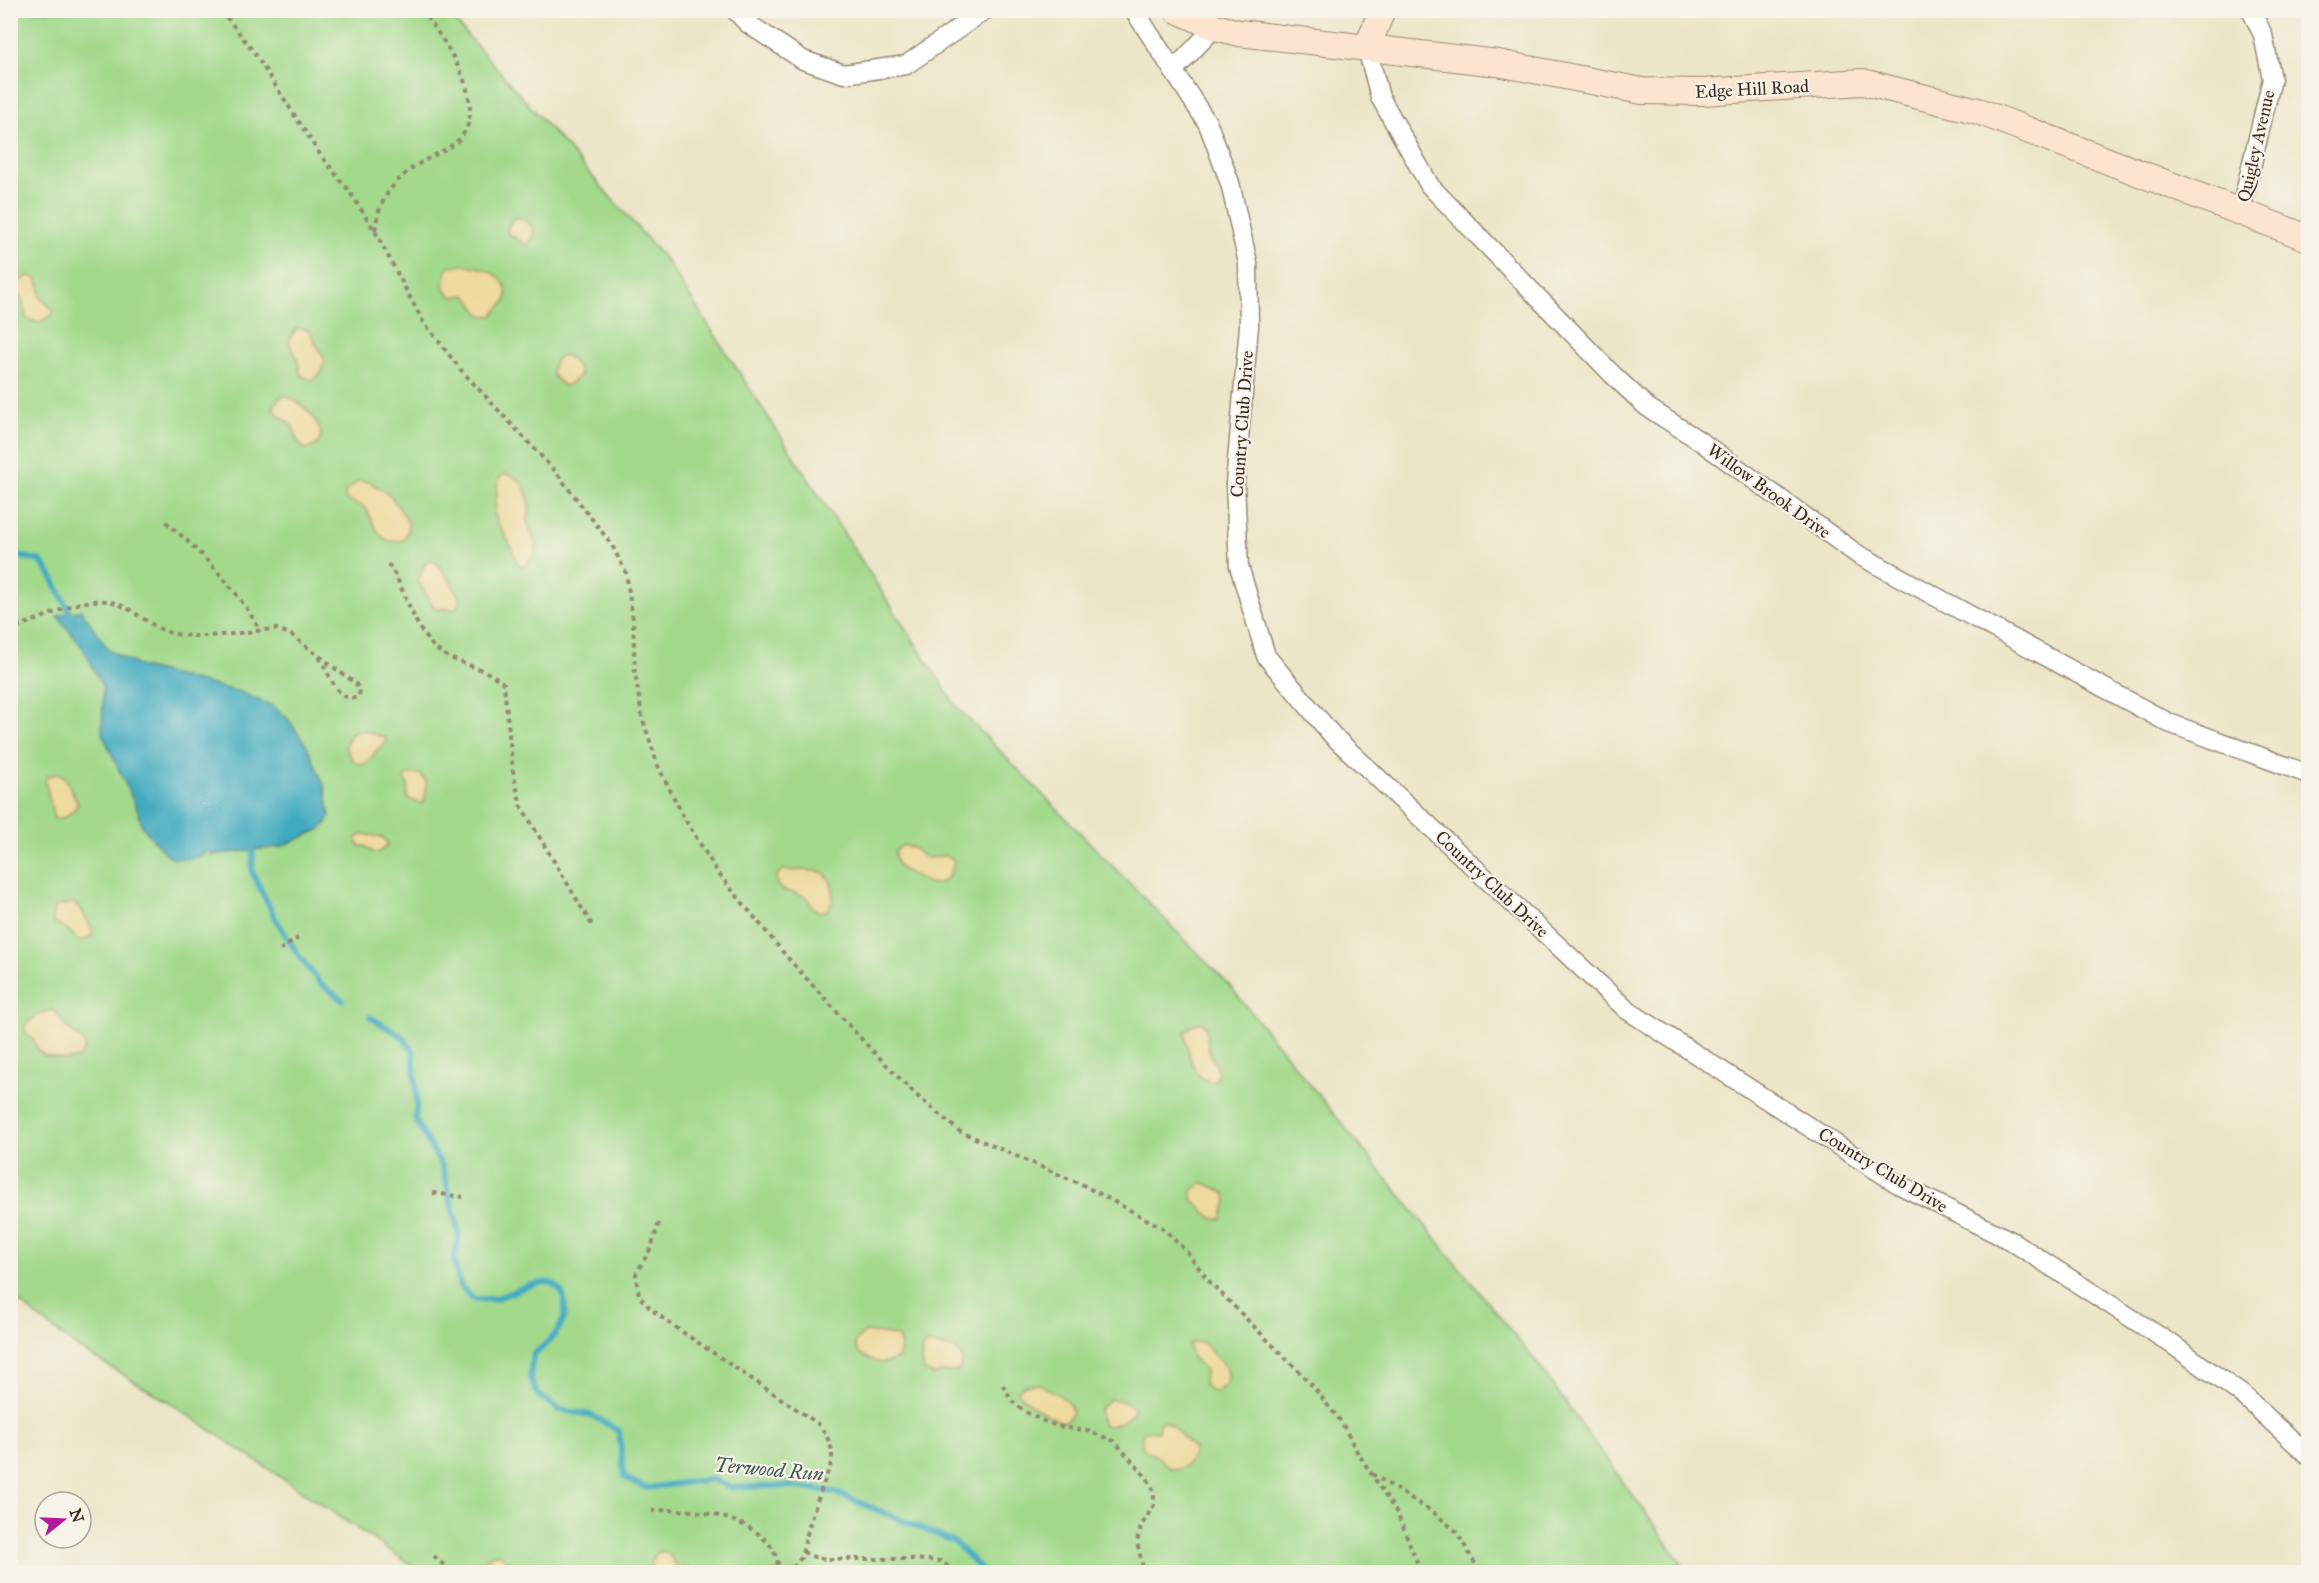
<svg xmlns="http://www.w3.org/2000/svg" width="2319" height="1583" viewBox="0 0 2319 1583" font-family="'IM FELL Great Primer',serif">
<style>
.green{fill:#a2d98b;stroke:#6e8254;stroke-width:1.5}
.sand{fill:#eeda9e;stroke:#94825e;stroke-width:1.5}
.water{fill:#40aabf;stroke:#3e6a6e;stroke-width:1.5}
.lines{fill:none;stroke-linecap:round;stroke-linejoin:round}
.stream{stroke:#40aabf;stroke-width:6}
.street-casing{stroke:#948872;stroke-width:21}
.secondary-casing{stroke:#948872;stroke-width:28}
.path{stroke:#948872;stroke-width:4;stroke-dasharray:4.5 4.5;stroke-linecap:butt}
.street{stroke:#fff;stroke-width:18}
.secondary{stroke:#fde4d1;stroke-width:26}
.labels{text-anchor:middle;stroke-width:4.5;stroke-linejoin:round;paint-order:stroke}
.street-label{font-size:18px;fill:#3b2a1e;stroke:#f7f3e8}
.water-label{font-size:20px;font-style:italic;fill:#3d5756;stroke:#f7f3e8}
</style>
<rect width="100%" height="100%" fill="#f7f3e8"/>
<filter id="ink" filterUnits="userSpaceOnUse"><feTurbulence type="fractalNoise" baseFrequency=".0167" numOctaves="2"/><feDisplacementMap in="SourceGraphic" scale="12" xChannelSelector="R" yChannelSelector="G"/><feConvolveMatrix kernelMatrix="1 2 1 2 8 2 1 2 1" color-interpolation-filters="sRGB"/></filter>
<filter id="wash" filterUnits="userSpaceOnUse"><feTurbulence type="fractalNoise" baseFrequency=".008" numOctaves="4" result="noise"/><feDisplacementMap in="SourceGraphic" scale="24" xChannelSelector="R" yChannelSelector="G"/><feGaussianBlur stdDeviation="1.35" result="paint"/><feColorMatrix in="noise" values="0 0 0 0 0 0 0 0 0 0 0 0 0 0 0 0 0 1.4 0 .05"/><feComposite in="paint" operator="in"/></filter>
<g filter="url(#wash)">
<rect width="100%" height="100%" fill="#ece5c7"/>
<polygon class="green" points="10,11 446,11 666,260 956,706 1228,984 1534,1359 1688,1572 422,1572 167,1401 78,1348 11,1296"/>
<g class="sand">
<path d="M514 218C530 216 542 236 526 245L508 233V226Z"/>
<path d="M466 265C486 268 511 276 506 301L492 316 481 315 466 295 452 297 443 287 447 268 450 266Z"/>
<path d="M28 276C43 278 38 287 41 298L54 311 52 315 38 323 26 318 22 299 17 293 19 282Z"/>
<path d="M297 328 306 329 309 331 325 360 321 373 311 380 302 376C299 371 299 367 298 361 294 345 282 346 297 328Z"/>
<path d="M564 355C571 357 579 367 580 375L570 384 564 386 553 376 552 370 556 359Z"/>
<path d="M284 396C306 401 341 442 306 449 295 445 298 434 291 425 285 419 278 417 273 408L279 398Z"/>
<path d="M504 474C526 476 534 504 527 522L536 545 534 556 525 566 519 565C513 556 511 544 505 535 493 516 494 517 497 495 498 486 495 480 504 474Z"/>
<path d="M358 481 370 482 390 495 408 521V531L403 540C379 548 374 522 365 507L346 500 345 492Z"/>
<path d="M431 559C440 564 460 593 460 603L455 609H435L418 581 424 565Z"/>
<path d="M363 730 386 738V741C383 746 378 748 375 752 373 755 372 758 369 761 357 771 347 754 345 744L353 733Z"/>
<path d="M59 774 65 777 78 804C73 812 64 820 54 819L45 781 47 776Z"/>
<polygon points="409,774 420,774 426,781 425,799 422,804 407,798 408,786 404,778"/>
<polygon points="363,834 382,837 388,844 380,852 374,853 365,846 359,846 356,838"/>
<path d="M903 845 913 848 926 858C938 859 946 850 954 861 953 873 943 887 929 883 925 882 921 879 917 877 903 871 894 867 895 851Z"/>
<path d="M783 870C795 872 810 868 821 872 837 878 838 912 819 912L810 905C808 891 790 895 779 888L776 881 777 875Z"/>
<polygon points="75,903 82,911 92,930 92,936 87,939 79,940 67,929 53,922 53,912 56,906"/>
<polygon points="51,1010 56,1012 65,1026 84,1042 85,1049 79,1058 67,1060 45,1056 38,1050 34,1040 26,1034 25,1025 36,1016"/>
<path d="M1201 1022 1206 1026C1206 1034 1207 1043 1209 1051 1213 1062 1225 1072 1212 1082 1192 1080 1187 1049 1185 1032L1192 1025Z"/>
<polygon points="1201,1183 1205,1183 1225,1193 1227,1201 1222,1219 1212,1218 1192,1200 1192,1191"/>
<path d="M865 1332 897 1336 901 1345 899 1358C882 1367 871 1362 857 1351L855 1342Z"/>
<path d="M1203 1342C1208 1346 1209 1350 1213 1354 1222 1363 1233 1370 1226 1384L1216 1392 1210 1391 1204 1384 1205 1370 1192 1357 1188 1345 1193 1343Z"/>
<polygon points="928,1344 956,1349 962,1358 961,1367 958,1371 943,1372 934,1375 924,1371 921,1350"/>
<path d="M1040 1384C1052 1393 1069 1396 1072 1412L1067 1420 1061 1422C1047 1414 1026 1405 1018 1391L1024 1385Z"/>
<path d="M1110 1399C1119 1399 1126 1402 1133 1407V1411C1129 1419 1114 1427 1105 1426L1101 1421 1099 1410Z"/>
<path d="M1163 1421 1171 1425 1194 1449C1193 1461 1182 1472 1170 1468 1165 1466 1163 1461 1159 1458 1153 1454 1148 1452 1142 1447V1435L1145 1431 1158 1432 1159 1423Z"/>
<polygon points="662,1551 669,1554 675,1565 686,1567 695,1572 653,1572 651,1563 656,1554"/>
<polygon points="493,1554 500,1554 519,1572 489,1572 482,1567 482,1563"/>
</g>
<polygon class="water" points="81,610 109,650 138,666 240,692 273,706 288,719 307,746 325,787 330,816 327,823 319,830 280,847 211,855 210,851 203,852 203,856 187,859 172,858 163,851 142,826 138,811 102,733 103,688 83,648 57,616"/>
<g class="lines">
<g class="stream">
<polyline points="10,554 41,561 53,579 70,613"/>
<polyline points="253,852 252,872 275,918 299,956 320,983 342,1000"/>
<path d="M370 1017 403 1037 413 1051 417 1103 415 1120 442 1166 459 1234 454 1260 460 1286 473 1299C481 1299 490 1300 497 1298 520 1291 564 1261 565 1310 565 1329 546 1344 533 1355L530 1378 538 1395 560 1410 591 1415 619 1431 624 1477 646 1488 711 1479 731 1487 789 1486 834 1492 954 1542 984 1572"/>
</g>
</g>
</g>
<g filter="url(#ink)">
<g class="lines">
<g class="street-casing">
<g id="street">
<polyline points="735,10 747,23 803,60 844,74 906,65 985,10"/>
<polyline points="1134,10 1208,124 1230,183 1248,263 1249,326 1235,484 1239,566 1266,656 1333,736 1627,1010 1898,1184 2013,1242 2173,1345 2244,1396 2308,1455"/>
<polyline points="1367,48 1380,97 1430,186 1613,375 1647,407 1700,441 1857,554 2169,723 2308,774"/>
<polyline points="1173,71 1215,27"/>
<polyline points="2240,213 2272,79 2263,35 2251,10"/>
</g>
</g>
<g class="secondary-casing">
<g id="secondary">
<polyline points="1177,10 1215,27 1239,33 1498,63 1642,91 1702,92 1863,82 1978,111 2308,238"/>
<polyline points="1367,48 1382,10"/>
</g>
</g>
<g class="path">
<polyline points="221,10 253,51 319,153 349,191 375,231 422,320 461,370 555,471 612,545 626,573 633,619 635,672 642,717 658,766 683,816 718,873 787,957 866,1044 916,1095 959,1131 1083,1185 1163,1228 1187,1252 1207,1279 1311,1384 1342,1423 1356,1450 1398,1515 1421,1572"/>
<path d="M375 230C379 196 397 176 427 159 436 154 446 150 455 143 495 110 445 40 421 10"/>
<path d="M166 522C202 553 237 589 260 630"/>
<path d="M388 564C407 590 411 625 435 648 455 666 485 665 504 684L513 772 521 806 592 925"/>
<path d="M10 632 14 627C45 620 74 598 106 601 131 604 148 627 171 633 200 641 246 631 276 629L290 634 356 684 360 690 359 696C338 708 328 669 319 657"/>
<polyline points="280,950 298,938"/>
<polyline points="433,1193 463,1197"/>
<polyline points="659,1223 651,1248 636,1274 637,1283 639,1296 650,1308 669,1323 817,1423 826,1434 832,1450 832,1461 812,1515 801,1558 789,1572"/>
<polyline points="1003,1385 1012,1401 1024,1411 1041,1420 1057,1426 1088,1431 1114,1441 1147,1478 1154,1491 1154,1505 1141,1526 1137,1542 1144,1572"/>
<polyline points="1372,1474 1433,1512 1456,1531 1480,1572"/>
<path d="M652 1511C687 1507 753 1515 773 1550 777 1556 778 1565 779 1572"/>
<polyline points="803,1552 814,1557 826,1559 913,1559 941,1561 955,1572"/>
<polyline points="434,1556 451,1572"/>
</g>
<use href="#street" class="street"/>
<use href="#secondary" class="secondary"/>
</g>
</g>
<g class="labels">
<g class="street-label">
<text transform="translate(1752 89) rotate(-3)" y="6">Edge Hill Road</text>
<text transform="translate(2256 146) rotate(-77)" y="6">Quigley Avenue</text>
<text transform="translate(1242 424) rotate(-86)" y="6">Country Club Drive</text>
<text transform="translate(1769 491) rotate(36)" y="6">Willow Brook Drive</text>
<text transform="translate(1492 884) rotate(43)" y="6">Country Club Drive</text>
<text transform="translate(1883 1170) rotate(31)" y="6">Country Club Drive</text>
</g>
<g class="water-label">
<text transform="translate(769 1469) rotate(5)" y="7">Terwood Run</text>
</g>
</g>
<rect width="2319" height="1583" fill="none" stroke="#f7f3e8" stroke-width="36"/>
<g transform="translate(63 1520) rotate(72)"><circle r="28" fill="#f7f3e8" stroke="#aca397" stroke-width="1.5"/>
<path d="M0-4.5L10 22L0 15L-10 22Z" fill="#b5179e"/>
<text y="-9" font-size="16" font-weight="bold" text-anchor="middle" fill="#3b2a1e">N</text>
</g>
</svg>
